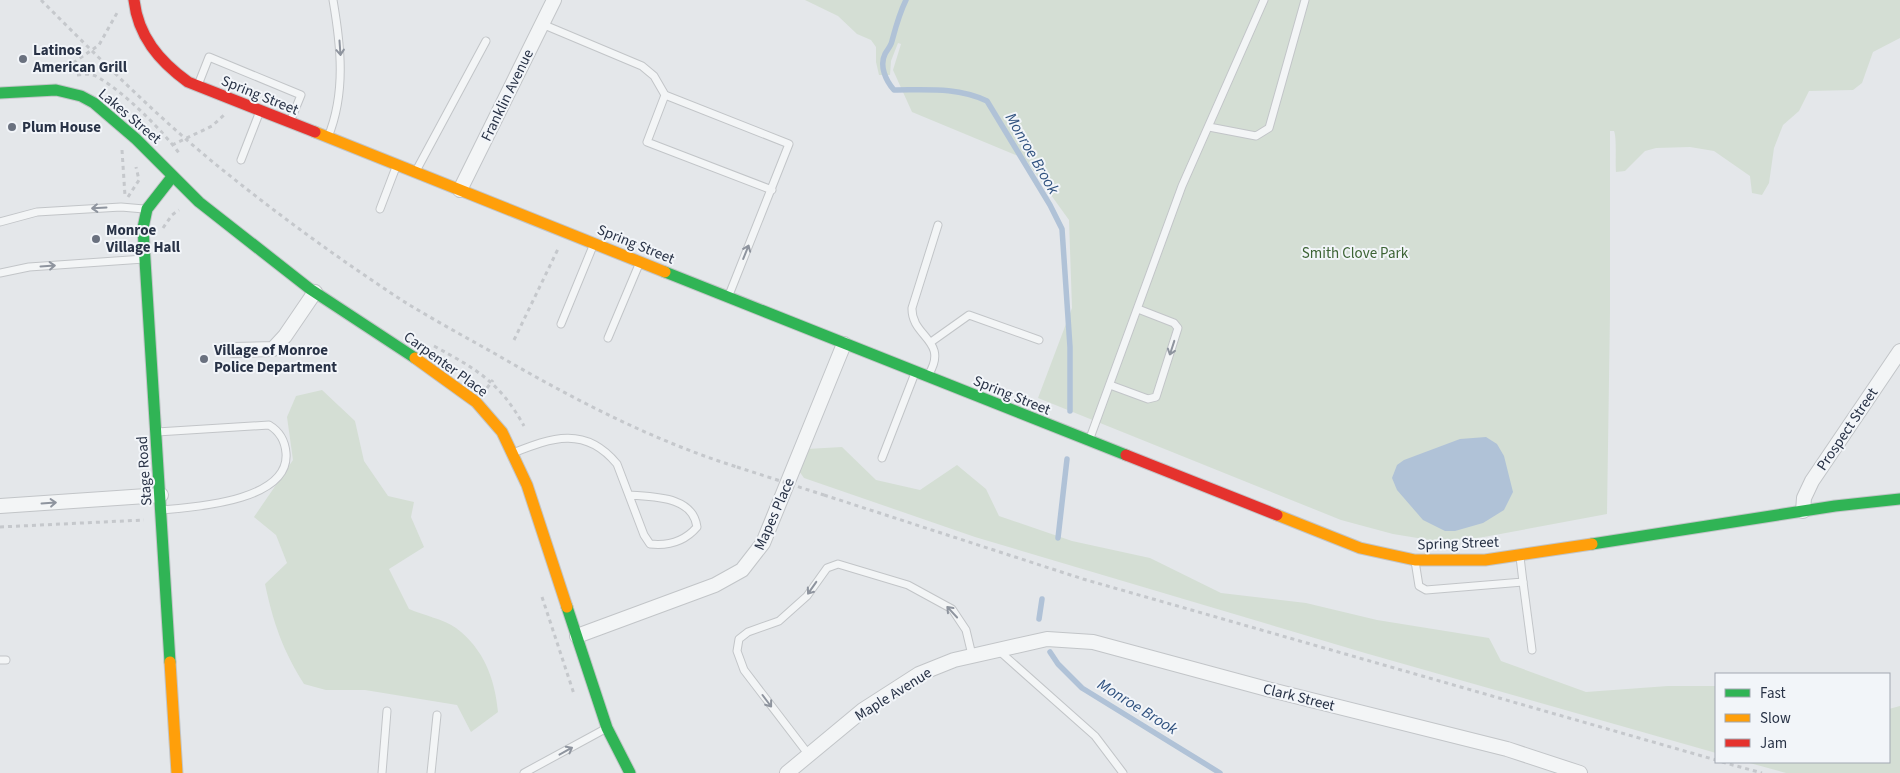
<svg xmlns="http://www.w3.org/2000/svg" width="1900" height="773" viewBox="0 0 1900 773" font-family="'Source Sans 3',sans-serif">
<style>
.green{fill:#d4ded4}
.water{fill:#b0c2d7}
.lines{fill:none;stroke-linecap:round;stroke-linejoin:round}
.stream{stroke:#b0c2d7;stroke-width:5.5}
.lane-casing{stroke:#c2c5c8;stroke-width:9}
.street-casing{stroke:#c2c5c8;stroke-width:16}
.fast-casing{stroke:#c2c5c8;stroke-width:13}
.slow-casing{stroke:#c2c5c8;stroke-width:13}
.jam-casing{stroke:#c2c5c8;stroke-width:13}
.path{stroke:#c5c8cc;stroke-width:3;stroke-dasharray:4 4;stroke-linecap:butt}
.lane{stroke:#f3f5f6;stroke-width:7}
.street{stroke:#f3f5f6;stroke-width:14}
.fast{stroke:#30b455;stroke-width:11}
.slow{stroke:#ff9f0a;stroke-width:11}
.jam{stroke:#e5322d;stroke-width:11}
.path-bridge{stroke:#c5c8cc;stroke-width:3;stroke-dasharray:4 4;stroke-linecap:butt}
.oneway{stroke:#8e949e}
.poi-dot{fill:#6a717f;stroke:#f2f5f9;stroke-width:2}
.labels{text-anchor:middle;stroke-width:4;stroke-linejoin:round;paint-order:stroke}
.poi-label{font-size:15px;font-weight:bold;fill:#283246;stroke:#f2f5f9;text-anchor:start}
.street-label{font-size:15px;fill:#283246;stroke:#f2f5f9}
.park-label{font-size:15px;fill:#3c6334;stroke:#f2f5f9}
.water-label{font-size:16px;font-style:italic;fill:#2e507e;stroke:#f2f5f9}
</style>
<rect width="100%" height="100%" fill="#e4e7ea"/>
<g class="green">
<path d="M805 0H1900V38L1873 52 1862 83 1853 90 1809 91 1799 111 1783 125 1774 148 1769 183 1762 195 1752 193 1750 176 1714 151 1690 147 1656 148 1645 151 1625 171 1616 172C1615 161 1617 138 1614 131H1610V312L1607 514 1484 537 1442 542 1393 534 1341 520 1038 398 1072 308 1069 220 1025 159 912 112 893 70 901 44 898 43 891 61 890 75H879L876 62V47L871 40 857 34 838 16Z"/>
<path d="M322 390 355 421 364 461 388 496 414 502 411 517 424 547 389 569 409 609C423 615 443 619 456 628 484 649 495 679 498 712L471 732 457 705 365 690H326L304 684C283 651 273 622 265 584L287 563 276 535 254 517 293 460 287 417 296 396Z"/>
<polygon points="842,447 876,480 920,490 957,465 986,489 999,516 1072,541 1150,558 1221,593 1306,603 1377,620 1489,638 1501,661 1586,692 1668,686 1716,686 1716,753 1365,653 975,537 804,478 799,471 807,449"/>
<polygon points="1900,706 1900,773 1786,773 1746,762 1889,762 1889,709"/>
</g>
<polygon class="water" points="1486,437 1497,444 1504,456 1513,492 1504,510 1483,523 1455,531 1445,531 1423,520 1397,490 1392,478 1397,465 1404,460 1460,439"/>
<g class="lines">
<g class="stream">
<path d="M906 0C899 14 896 26 892 41 891 46 887 50 885 54 879 66 886 81 894 90 927 90 957 87 987 101L1050 205 1062 229 1070 347V411"/>
<polyline points="1058,538 1067,459"/>
<polyline points="1039,619 1042,599"/>
<polyline points="1050,652 1058,664 1082,688 1220,773"/>
</g>
<g class="lane-casing">
<g id="lane">
<polyline points="542,24 642,66 654,76 665,95 789,144 729,295"/>
<polyline points="198,85 209,57 301,95 290,122"/>
<polyline points="665,95 647,142 772,190"/>
<polyline points="1209,127 1256,136 1269,128 1305,0"/>
<path d="M328 137C346 93 341 46 333 0"/>
<polyline points="241,160 260,111"/>
<polyline points="416,171 486,41"/>
<polyline points="380,209 396,167"/>
<polyline points="0,222 37,212 121,207 144,209"/>
<polyline points="0,273 29,267 144,259"/>
<polyline points="561,324 593,246"/>
<polyline points="608,338 640,262"/>
<polyline points="931,342 969,315 1039,340"/>
<path d="M929 374C949 340 911 337 912 308L938 225"/>
<polyline points="1110,385 1148,399 1156,397 1178,328 1174,323 1138,309"/>
<path d="M157 432 269 425C279 431 285 440 286 453 290 501 195 507 162 510"/>
<polyline points="1090,438 1182,186 1264,0"/>
<path d="M513 453C551 438 585 425 617 464L644 535 650 544C668 546 685 541 697 527 693 496 654 497 629 495"/>
<polyline points="882,458 915,373"/>
<polyline points="1415,561 1419,586 1426,590 1523,582 1520,557"/>
<polyline points="1523,582 1532,650"/>
<polyline points="997,649 1095,736 1123,773"/>
<polyline points="0,660 6,660"/>
<polyline points="809,755 744,670 737,651 739,639 748,632 779,621 807,596 827,568 838,564 908,585 952,609 966,630 972,655"/>
<polyline points="382,773 387,711"/>
<polyline points="431,773 437,715"/>
<polyline points="524,773 605,729"/>
</g>
</g>
<g class="street-casing">
<g id="street">
<polyline points="460,190 554,0"/>
<polyline points="233,350 273,349 285,336 315,292"/>
<polyline points="0,506 161,495"/>
<polyline points="1803,511 1804,498 1812,481 1900,351"/>
<polyline points="577,636 715,585 742,570 763,543 844,344"/>
<polyline points="787,773 863,710 919,674 954,660 1047,639 1093,642 1267,689 1507,749 1580,773"/>
</g>
</g>
<g class="fast-casing">
<g id="fast">
<polyline points="0,93 56,90 81,96 94,103 136,139 199,202 310,289 415,358"/>
<polyline points="665,272 1126,455"/>
<polyline points="1592,544 1835,506 1900,499"/>
<polyline points="567,607 607,728 630,773"/>
<polyline points="170,662 143,228 147,209 172,177"/>
</g>
</g>
<g class="slow-casing">
<g id="slow">
<polyline points="315,132 665,272"/>
<polyline points="415,358 476,402 502,432 527,485 567,607"/>
<polyline points="1277,515 1360,548 1415,560 1485,560 1592,544"/>
<polyline points="170,662 177,773"/>
</g>
</g>
<g class="jam-casing">
<g id="jam">
<path d="M134 0C138 36 159 61 188 82L315 132"/>
<polyline points="1126,455 1277,515"/>
</g>
</g>
<g class="path">
<path d="M41 0C103 62 165 125 234 179 288 222 345 263 403 301 434 320 467 338 499 356 575 400 654 441 737 467"/>
<polyline points="60,72 99,45 117,13"/>
<path d="M77 75C85 74 92 73 99 78 124 92 162 130 179 153"/>
<polyline points="172,145 212,126 224,115"/>
<polyline points="122,150 125,196"/>
<polyline points="128,197 139,180 136,167"/>
<polyline points="163,228 172,215 179,210"/>
<polyline points="514,340 558,249"/>
<path d="M434 346C476 369 500 382 524 426"/>
<polyline points="487,388 493,380"/>
<polyline points="824,495 1083,579 1716,760"/>
<polyline points="0,527 144,520"/>
<polyline points="542,597 574,694"/>
<polyline points="1722,762 1762,773"/>
</g>
<use href="#lane" class="lane"/>
<use href="#street" class="street"/>
<use href="#fast" class="fast"/>
<use href="#slow" class="slow"/>
<use href="#jam" class="jam"/>
<polyline class="path-bridge" points="737,467 824,495"/>
</g>
<defs><path id="oneway-shaft" d="M-6 0H5M1.5-3L5.5 0L1.5 3" fill="none" stroke-width="1.6" stroke-linecap="round" stroke-linejoin="round" transform="scale(1.25)"/></defs>
<g class="oneway">
<use href="#oneway-shaft" transform="translate(340 48) rotate(86)"/>
<use href="#oneway-shaft" transform="translate(99 208) rotate(177)"/>
<use href="#oneway-shaft" transform="translate(746 252) rotate(-68)"/>
<use href="#oneway-shaft" transform="translate(48 266) rotate(-4)"/>
<use href="#oneway-shaft" transform="translate(1172 348) rotate(108)"/>
<use href="#oneway-shaft" transform="translate(49 503) rotate(-4)"/>
<use href="#oneway-shaft" transform="translate(812 588) rotate(125)"/>
<use href="#oneway-shaft" transform="translate(952 612) rotate(-133)"/>
<use href="#oneway-shaft" transform="translate(767 701) rotate(53)"/>
<use href="#oneway-shaft" transform="translate(566 751) rotate(-29)"/>
</g>
<g class="poi-dot">
<circle cx="23" cy="59" r="5"/>
<circle cx="12" cy="127" r="5"/>
<circle cx="96" cy="239" r="5"/>
<circle cx="204" cy="359" r="5"/>
</g>
<g class="labels">
<g class="poi-label">
<text x="33" y="55">Latinos<tspan x="33" dy="17">American Grill</tspan></text>
<text x="22" y="132">Plum House</text>
<text x="106" y="235">Monroe<tspan x="106" dy="17">Village Hall</tspan></text>
<text x="214" y="355">Village of Monroe<tspan x="214" dy="17">Police Department</tspan></text>
</g>
<g class="street-label">
<text transform="translate(260 95) rotate(22)" y="5">Spring Street</text>
<text transform="translate(507 95) rotate(-64)" y="5">Franklin Avenue</text>
<text transform="translate(130 116) rotate(40)" y="5">Lakes Street</text>
<text transform="translate(636 244) rotate(22)" y="5">Spring Street</text>
<text transform="translate(446 364) rotate(36)" y="5">Carpenter Place</text>
<text transform="translate(1012 395) rotate(22)" y="5">Spring Street</text>
<text transform="translate(1847 429) rotate(-56)" y="5">Prospect Street</text>
<text transform="translate(144 471) rotate(-94)" y="5">Stage Road</text>
<text transform="translate(774 514) rotate(-66)" y="5">Mapes Place</text>
<text transform="translate(1458 543) rotate(-2)" y="5">Spring Street</text>
<text transform="translate(893 694) rotate(-32)" y="5">Maple Avenue</text>
<text transform="translate(1299 697) rotate(14)" y="5">Clark Street</text>
</g>
<g class="park-label">
<text x="1355" y="258">Smith Clove Park</text>
</g>
<g class="water-label">
<text transform="translate(1033 153) rotate(60)" y="6">Monroe Brook</text>
<text transform="translate(1138 706) rotate(32)" y="6">Monroe Brook</text>
</g>
</g>
<rect x="1715" y="673" width="175" height="90" fill="#f2f5f9" stroke="#a1a7b1"/>
<rect x="1725" y="689" width="25" height="8" fill="#30b455" stroke="#a1a7b1"/>
<text x="1760" y="698" font-size="15" fill="#283246">Fast</text>
<rect x="1725" y="714" width="25" height="8" fill="#ff9f0a" stroke="#a1a7b1"/>
<text x="1760" y="723" font-size="15" fill="#283246">Slow</text>
<rect x="1725" y="739" width="25" height="8" fill="#e5322d" stroke="#a1a7b1"/>
<text x="1760" y="748" font-size="15" fill="#283246">Jam</text>
</svg>
